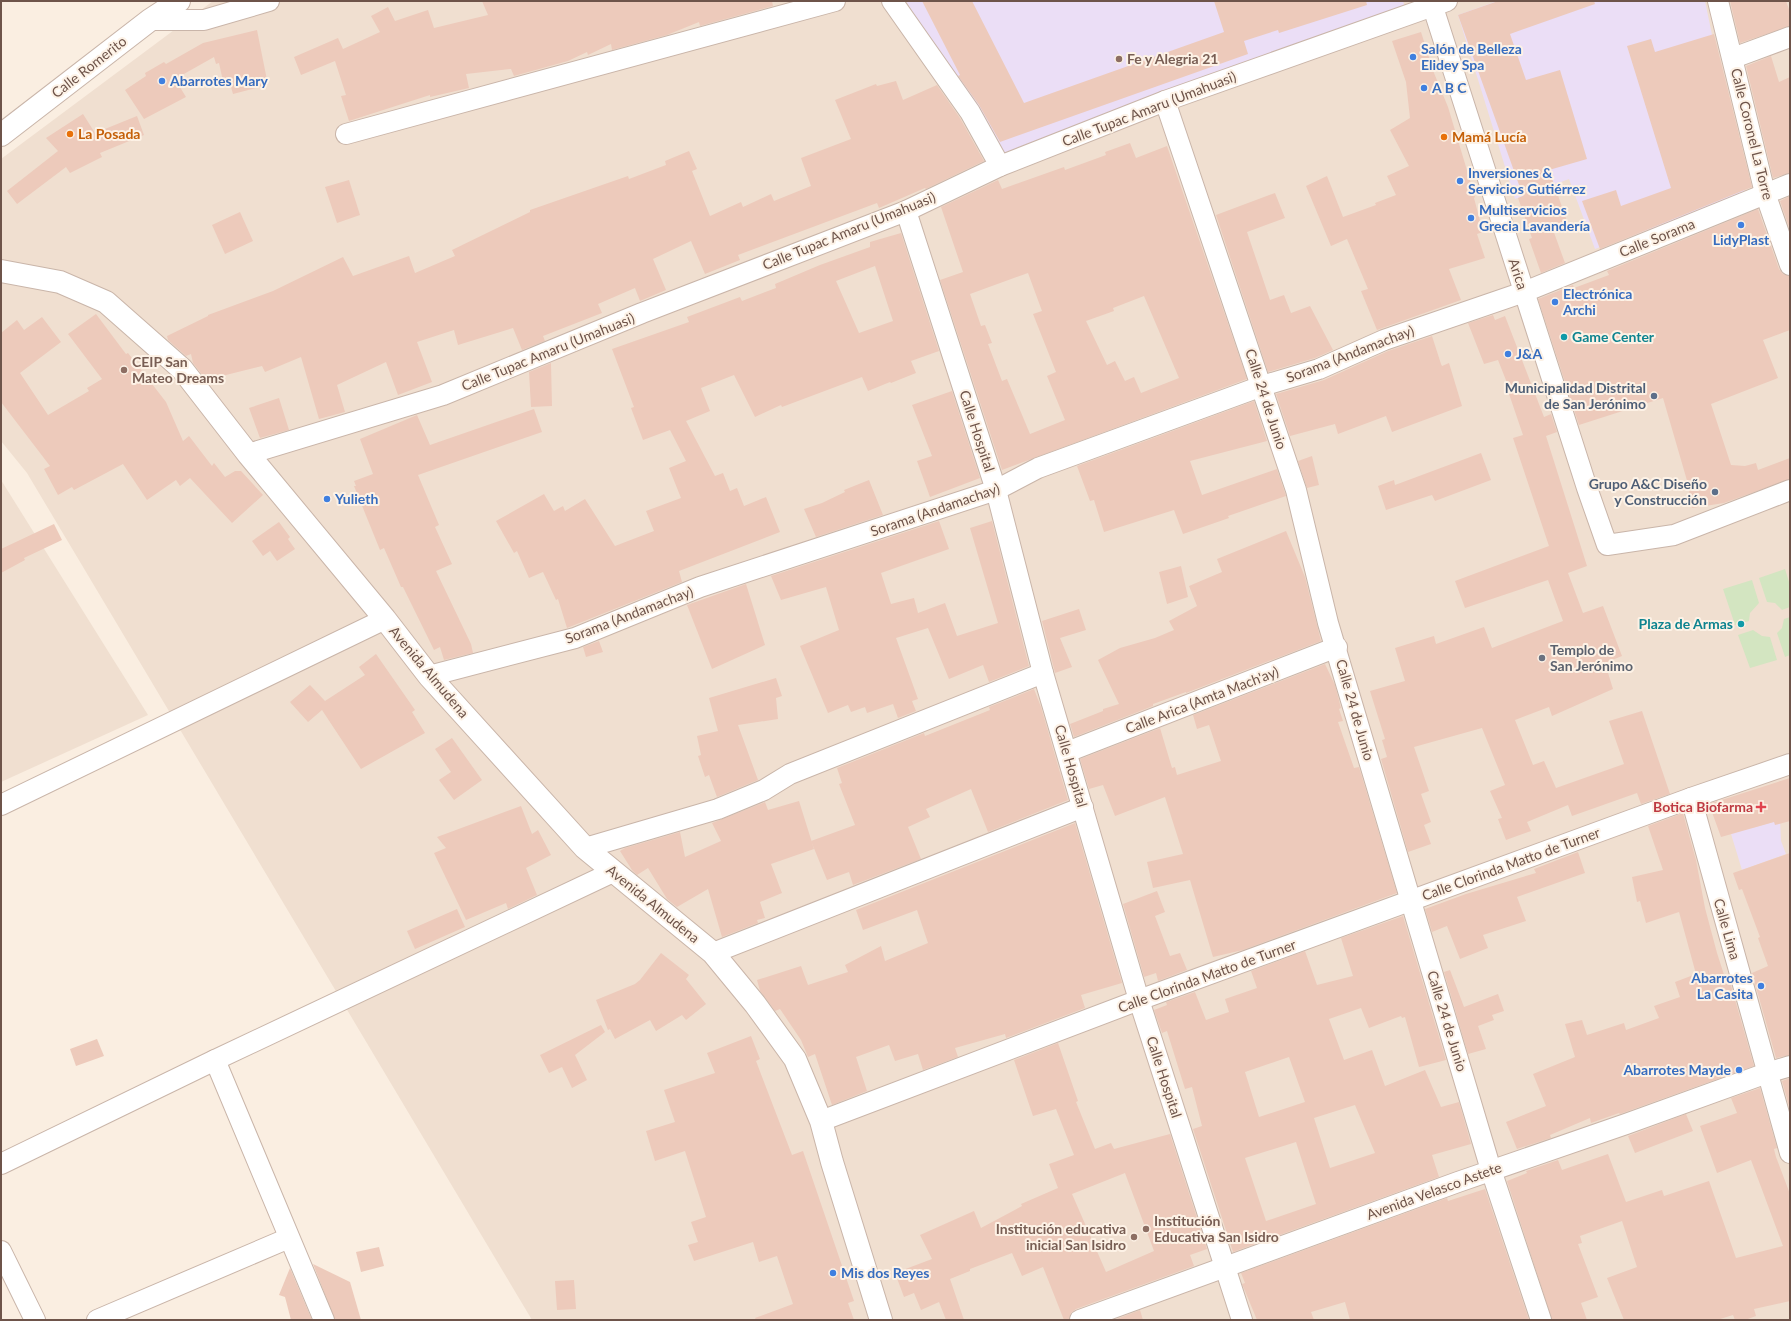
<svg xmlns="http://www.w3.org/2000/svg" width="1791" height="1321" viewBox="0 0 1791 1321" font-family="Lato,sans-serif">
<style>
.residential{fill:#f0dfd0}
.education{fill:#ebdef6}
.green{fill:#d3e5c1}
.building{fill:#edcabb;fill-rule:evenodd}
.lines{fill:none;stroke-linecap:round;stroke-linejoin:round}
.minor-casing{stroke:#c9b5a9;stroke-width:22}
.tertiary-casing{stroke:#c9b5a9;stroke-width:24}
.minor{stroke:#fff;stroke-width:20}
.tertiary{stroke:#fff;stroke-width:22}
.shop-dot{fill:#3f7fe0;stroke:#fdf2e6;stroke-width:1.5}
.education-dot{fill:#8d6e63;stroke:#fdf2e6;stroke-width:1.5}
.food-dot{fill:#e8710a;stroke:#fdf2e6;stroke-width:1.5}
.culture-dot{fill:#0f9aa8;stroke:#fdf2e6;stroke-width:1.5}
.service-dot{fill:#5c6f8a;stroke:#fdf2e6;stroke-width:1.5}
.worship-dot{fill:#6b7280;stroke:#fdf2e6;stroke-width:1.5}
.health-dot{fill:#e0444e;stroke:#fdf2e6;stroke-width:1.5}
.labels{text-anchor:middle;stroke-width:4;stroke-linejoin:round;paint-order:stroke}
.shop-label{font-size:14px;font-weight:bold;fill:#366cbe;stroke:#fdf2e6;text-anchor:start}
.education-label{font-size:14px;font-weight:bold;fill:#785e54;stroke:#fdf2e6;text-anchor:start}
.street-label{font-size:14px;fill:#6e544a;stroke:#fdf2e6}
.food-label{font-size:14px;font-weight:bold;fill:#c56008;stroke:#fdf2e6;text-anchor:start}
.culture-label{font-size:14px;font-weight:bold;fill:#0d838f;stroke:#fdf2e6;text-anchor:start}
.service-label{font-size:14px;font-weight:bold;fill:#4e5e75;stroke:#fdf2e6;text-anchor:end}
.worship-label{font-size:14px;font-weight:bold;fill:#5b616d;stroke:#fdf2e6;text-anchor:start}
.health-label{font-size:14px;font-weight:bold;fill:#be3a42;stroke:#fdf2e6;text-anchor:end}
</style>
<rect width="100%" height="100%" fill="#faeee1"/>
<g class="residential">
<polygon points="213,1 1790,1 1790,1320 532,1320 27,473 1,441 1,159"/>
<polygon points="1,480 148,715 1,782"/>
</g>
<g class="education">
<polygon points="906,1 1403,1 1409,21 1000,161"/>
<polygon points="1497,1 1705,1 1745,194 1595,249 1569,179 1515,199 1458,15"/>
<polygon points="1741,795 1752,828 1780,820 1781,841 1786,854 1742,870 1721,801"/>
</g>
<g class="green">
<polygon points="1785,569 1790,585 1790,607 1782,610 1775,603 1767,602 1759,578"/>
<polygon points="1752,580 1759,603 1750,613 1749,621 1735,625 1723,589"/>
<polygon points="1790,617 1790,655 1785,657 1777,633 1782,628 1784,619"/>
<polygon points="1753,630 1762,636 1770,637 1777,660 1750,668 1738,635"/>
</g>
<g class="building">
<polygon points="482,1 772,1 773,6 700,26 699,22 667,35 612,50 611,44 588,55 587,52 568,61 514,76 511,69 466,74 469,88 430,97 430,95 349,121 341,96 346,95 335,61 301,75 294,57 338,38 343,49 380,32 371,16 388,7 395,21 428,10 434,28 488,15"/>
<polygon points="922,1 972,1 1024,103 1224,32 1214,1 1366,1 1367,5 1279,33 1278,30 1244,41 1248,54 1000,142 979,105 958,76 960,75"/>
<polygon points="1498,1 1594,1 1595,4 1510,34 1526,80 1560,70 1587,159 1549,170 1567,221 1552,227 1565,263 1541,273 1529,239 1532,238 1518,198 1523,196 1458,15"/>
<polygon points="1730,1 1786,1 1790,12 1790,26 1740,43"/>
<polygon points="257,30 268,85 233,94 229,80 223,81 219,63 216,64 214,57 175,79 186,97 144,119 125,90 146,76 145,73 164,62 166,64 203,43"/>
<polygon points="1421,32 1434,73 1448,107 1475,197 1474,198 1483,232 1477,234 1485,258 1449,269 1461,300 1377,330 1361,291 1368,289 1347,239 1331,246 1306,186 1327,176 1343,217 1376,205 1375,203 1396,195 1387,176 1409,166 1390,130 1410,118 1406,82 1392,41"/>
<polygon points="1714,34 1752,187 1600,249 1582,201 1616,190 1621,206 1671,188 1627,46 1651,39 1655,52"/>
<polygon points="1771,56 1779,82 1790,77 1790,173 1773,178 1746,66"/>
<polygon points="896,81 903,100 937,85 960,118 984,161 926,189 925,188 879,208 877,203 738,255 740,260 705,274 691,241 653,259 666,290 640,301 635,288 598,304 602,313 543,336 545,341 522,350 513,328 458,345 454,330 417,342 432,382 398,395 386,362 337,385 345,412 319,419 301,357 265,372 262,366 206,380 193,363 191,354 186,356 168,340 167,336 208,316 208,315 273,291 343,257 353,276 409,256 415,273 455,256 452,250 530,212 530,210 628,176 629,179 666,165 665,161 689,151 697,169 692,171 710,216 741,202 743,207 771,194 774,201 811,186 801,158 851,139 835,100 876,84 877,86"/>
<polygon points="83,114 95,133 137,116 144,135 100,153 102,157 70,173 66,167 17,204 7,191 58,151 46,138"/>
<path d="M1130 143 1136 158 1167 146 1247 379 1002 470 940 280 963 272 941 207 998 180 1002 189 1064 167 1065 170 1106 155 1105 152ZM1028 273 1042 311 1033 314 1056 372 1047 376 1065 420 1030 434 1007 379 1002 381 988 344 992 343 985 325 981 326 970 294ZM1144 296 1179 378 1141 393 1134 377 1125 381 1115 361 1107 365 1086 321 1114 311 1113 308Z"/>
<polygon points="349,180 360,215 337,223 325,187"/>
<polygon points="1275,193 1285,218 1247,232 1270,300 1284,295 1291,313 1310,306 1333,350 1315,358 1268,372 1216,215"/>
<polygon points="1790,196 1790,230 1780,201"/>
<polygon points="1758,209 1779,269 1783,274 1790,276 1790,330 1763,340 1778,378 1711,404 1731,465 1745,466 1756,463 1758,470 1790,458 1790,479 1724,503 1692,508 1688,484 1663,398 1579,425 1538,299 1573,285 1574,288 1609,275 1607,271"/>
<polygon points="240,212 253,241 225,254 212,225"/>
<path d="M901 233 939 351 911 361 916 373 891 383 890 382 868 391 862 377 782 407 781 405 755 417 734 375 701 388 710 411 686 421 715 476 723 473 730 491 737 488 744 506 766 497 780 532 679 571 682 582 567 628 558 599 556 600 543 572 529 578 517 551 514 553 496 521 544 494 554 511 563 506 565 511 585 499 615 546 654 531 646 511 681 498 669 468 686 461 670 430 643 440 631 408 634 407 612 349 689 322 687 317 740 297 742 301 776 288 775 284 820 265 870 247V242ZM875 266 893 321 859 333 836 281Z"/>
<polygon points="96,314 126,354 128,353 166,402 183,441 189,436 212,466 214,463 225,477 235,471 241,471 263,495 232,523 190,478 180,486 176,480 147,500 123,464 74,490 72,487 58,495 44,469 50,466 1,402 1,333 17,320 24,330 42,317 61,342 20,373 48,415 89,391 87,388 102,379 68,334"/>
<polygon points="1493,315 1495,320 1505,316 1544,417 1551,414 1557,432 1546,436 1587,566 1568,573 1583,613 1603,606 1622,656 1605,663 1613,689 1552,716 1549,707 1515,720 1533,765 1544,761 1556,788 1624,764 1609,721 1642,711 1670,794 1641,804 1637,793 1572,816 1568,805 1527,822 1531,831 1506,840 1498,819 1502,818 1490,791 1505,785 1482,728 1414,747 1429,791 1421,794 1431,822 1424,825 1431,844 1408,852 1381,759 1387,757 1382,740 1385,739 1370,691 1405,681 1395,648 1434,636 1436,644 1484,627 1492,648 1563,621 1548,580 1465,608 1455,581 1549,546 1513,438 1523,435 1509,394 1511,393 1498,360 1484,364 1468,323"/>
<polygon points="1432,336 1441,364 1442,366 1449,363 1462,406 1392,432 1386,416 1338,434 1335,424 1290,436 1276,394 1324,380 1388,351"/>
<polygon points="551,363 552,406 531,407 529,372"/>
<polygon points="952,391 980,478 930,497 917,461 932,456 912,405"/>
<polygon points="279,398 289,430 260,438 249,408"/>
<polygon points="1254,401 1267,441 1190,461 1202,495 1277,469 1286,496 1228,516 1229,518 1183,534 1174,510 1104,532 1094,500 1090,501 1077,466"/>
<polygon points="534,409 542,432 418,475 439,525 435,527 452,564 436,571 471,644 473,653 444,660 440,647 434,650 403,587 401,587 384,548 380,550 354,486 356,486 354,481 373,474 360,439 417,415 430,445"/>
<polygon points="1481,453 1491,480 1435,501 1432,495 1386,510 1378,486 1394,480 1395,485"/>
<polygon points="1312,456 1319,485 1307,488 1298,461"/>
<polygon points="869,480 883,515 816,537 804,509 822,503 845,492 844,490"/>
<polygon points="939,521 949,549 881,573 891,604 914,598 918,613 945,603 957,636 998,623 970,528 992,521 1029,666 989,682 983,665 949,679 928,628 896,638 918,699 912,701 916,711 898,718 893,704 867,713 865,707 851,712 848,705 828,713 800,646 839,630 826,587 781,600 771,576"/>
<polygon points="279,522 290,537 288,539 295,549 277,561 270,551 263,556 252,541"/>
<polygon points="54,524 62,540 24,558 25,560 1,573 1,549"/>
<polygon points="1286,531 1305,577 1321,641 1186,693 1186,692 1153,704 1153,706 1074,737 1070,724 1103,711 1103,709 1119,704 1098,660 1120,648 1155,638 1174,630 1169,621 1197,606 1189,586 1222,572 1217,559"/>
<polygon points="1181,566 1188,597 1167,604 1159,572"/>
<polygon points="746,584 765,645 712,669 687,605"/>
<polygon points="1079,609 1086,630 1060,638 1072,667 1055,673 1042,621"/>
<polygon points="599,641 603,652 586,657 583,647"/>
<polygon points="376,654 415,710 412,712 425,733 361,769 322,710 308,722 290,702 310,685 325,701 365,675 359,667"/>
<polygon points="1325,664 1335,685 1341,708 1339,709 1343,721 1338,722 1354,768 1359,767 1397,893 1243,950 1213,957 1190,880 1153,888 1147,862 1183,854 1165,797 1115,816 1103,785 1089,789 1080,759 1160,728 1172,768 1175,767 1177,775 1221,761 1209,725 1197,729 1193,715"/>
<polygon points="776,678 782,696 776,698 778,719 738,725 758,780 717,797 709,775 705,777 698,756 701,755 697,736 718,731 709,698"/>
<polygon points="1034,689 1041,707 1068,800 988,832 971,789 926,809 930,817 908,827 921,859 853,885 849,872 827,880 811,841 855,825 839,784 842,783 837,768 924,733 925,736 990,710 989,707"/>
<polygon points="452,738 482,780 454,800 439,780 451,772 435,749"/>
<polygon points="1790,778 1790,821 1775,825 1774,822 1721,837 1709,804"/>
<polygon points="799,801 814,849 771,864 782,893 760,902 765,918 757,920 758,923 722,937 708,889 677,907 667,899 648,868 637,875 632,870 620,851 625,848 680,832 685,857 721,841 712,823 765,802 768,810"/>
<polygon points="521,806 532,834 538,830 551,855 526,868 537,895 508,909 506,903 466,920 434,853 446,848 437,837"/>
<polygon points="1683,813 1696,860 1705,908 1717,953 1727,984 1730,982 1754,1066 1620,1114 1619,1113 1591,1123 1590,1118 1550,1135 1551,1138 1517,1149 1506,1122 1546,1106 1533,1074 1575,1057 1565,1024 1582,1020 1587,1035 1624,1023 1626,1030 1659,1018 1654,1006 1680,997 1675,982 1696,974 1679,912 1646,923 1640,901 1637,902 1632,877 1663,870 1648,826"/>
<polygon points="1075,823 1122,983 1081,995 1085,1008 1006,1038 1005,1034 955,1048 958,1057 923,1070 918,1054 895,1061 889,1045 856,1057 867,1091 832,1105 815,1054 808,1057 801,1040 780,1009 775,1011 760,991 757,980 801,966 808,985 848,972 845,965 881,946 885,961 928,943 917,910 863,930 856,910"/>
<polygon points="1578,852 1585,873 1517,897 1526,921 1483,935 1488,948 1460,959 1447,926 1432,932 1425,909 1466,894 1536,873 1534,869"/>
<polygon points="1790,853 1790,1055 1776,1058 1752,973 1768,966 1758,938 1760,937 1742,889 1739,890 1733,873"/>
<polygon points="1157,891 1165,912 1155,916 1170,956 1180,953 1187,970 1158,981 1156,973 1144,977 1123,904"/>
<polygon points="457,909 465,927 415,949 407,931"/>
<path d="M1403 916 1446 1060 1419 1067 1405 1017 1402 1018 1401 1016 1369 1028 1361 1008 1329 1019 1344 1060 1372 1050 1385 1086 1425 1070 1441 1107 1459 1102 1471 1144 1432 1155 1439 1177 1233 1252 1193 1129 1202 1126 1192 1087 1185 1089 1167 1031 1162 1033 1154 1010 1167 1005 1166 1002 1195 992 1206 1020 1229 1012 1225 999 1257 988 1251 971 1305 951 1317 985 1353 976 1341 938ZM1289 1057 1305 1102 1259 1117 1245 1072ZM1355 1105 1375 1153 1330 1168 1314 1118ZM1296 1142 1316 1204 1266 1221 1245 1158Z"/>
<polygon points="661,953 689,975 686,979 706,1004 686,1020 682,1015 656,1031 650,1020 615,1039 610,1029 608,1030 596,1000 635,984 640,980"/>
<polygon points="1450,970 1464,1007 1498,994 1504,1011 1492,1015 1494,1020 1478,1026 1486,1049 1468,1054 1444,972"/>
<polygon points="601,1025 605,1032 575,1055 587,1080 572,1088 562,1067 549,1073 540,1055"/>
<polygon points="751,1036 760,1059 756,1061 792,1155 803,1151 854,1301 848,1303 854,1320 756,1320 755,1318 793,1304 777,1256 759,1262 753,1242 694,1261 688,1245 698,1242 691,1222 706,1217 685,1151 655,1161 646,1131 675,1122 664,1090 715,1073 707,1053"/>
<polygon points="97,1039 104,1056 76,1066 70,1049"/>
<path d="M1058 1043 1078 1101 1076 1102 1095 1149 1111 1143 1114 1149 1170 1134 1207 1249 1190 1255 1194 1266 1076 1309 1071 1313 1069 1320H1064L1043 1267 1022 1276 1012 1253 970 1269V1271L950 1279 964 1320H946L939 1302 921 1310 914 1293 904 1297 895 1273 932 1259 920 1235 974 1211 981 1228 1022 1206 1021 1204 1058 1188 1049 1164 1074 1155 1056 1109 1033 1116 1014 1060ZM1125 1173 1154 1251 1106 1272 1072 1194Z"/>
<polygon points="1790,1078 1790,1110 1782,1081"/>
<polygon points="1760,1088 1777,1148 1774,1149 1776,1157 1790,1194 1790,1301 1754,1309 1756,1316 1745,1320 1735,1320 1733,1315 1717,1320 1624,1320 1607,1278 1637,1267 1622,1221 1580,1236 1582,1243 1578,1244 1598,1297 1581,1303 1587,1320 1552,1320 1507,1181 1527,1173 1526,1171 1558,1160 1562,1170 1608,1154 1626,1202 1662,1190 1664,1196 1709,1181 1736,1258 1783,1246 1751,1160 1717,1173 1700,1126 1737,1113 1731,1098"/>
<polygon points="1686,1114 1693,1131 1635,1153 1628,1136"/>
<polygon points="1485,1189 1529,1320 1350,1320 1345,1302 1311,1312 1314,1320 1257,1320 1245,1291 1242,1284 1245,1283 1241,1273 1447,1198 1448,1201"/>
<polygon points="379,1247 384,1266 361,1272 356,1252"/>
<polygon points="313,1264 350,1282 361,1320 335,1320"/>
<polygon points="290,1268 312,1320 291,1320 285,1297 279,1295"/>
<polygon points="574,1280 576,1309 557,1310 555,1281"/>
<polygon points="1140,1310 1143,1320 1114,1320"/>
</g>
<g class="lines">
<g class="minor-casing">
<g id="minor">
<polyline points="892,1 970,112 1000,166"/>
<polyline points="1431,1 1587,488 1607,545 1674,535 1790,490"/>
<polyline points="1718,1 1765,193 1790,265"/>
<polyline points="150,20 204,20 269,1"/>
<polyline points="1733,58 1790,37"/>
<polyline points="1165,101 1296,490 1328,623 1491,1170 1541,1320"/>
<polyline points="346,134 835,1"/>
<polyline points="906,211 996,490 1043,673 1139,1000 1242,1320"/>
<polyline points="248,454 443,395 642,313 906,211 1000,166 1165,101 1447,1"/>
<polyline points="429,676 575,638 700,587 996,490 1038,468 1262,386 1319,369 1384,340 1524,292 1790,184"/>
<polyline points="1067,752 1337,647"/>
<polyline points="1691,798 1790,1153"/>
<polyline points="1,805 385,619"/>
<polyline points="585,848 718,809 764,790 790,774 1043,673"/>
<polyline points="713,953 1083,807"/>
<polyline points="215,1060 613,872"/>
<polyline points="821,1121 1139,1000 1691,798 1790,764"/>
<polyline points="1,1164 215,1060 324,1320"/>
<polyline points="1,1251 35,1320"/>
<polyline points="97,1320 289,1238"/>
<polyline points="1080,1320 1458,1182 1626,1124 1767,1073 1790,1066"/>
</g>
</g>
<g class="tertiary-casing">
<g id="tertiary">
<polyline points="1,135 150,20 179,1"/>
<polyline points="1,271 60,282 106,302 182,369 248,454 385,619 429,676 585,848 713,953 755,1004 795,1059 821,1121 832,1162 881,1320"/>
</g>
</g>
<use href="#minor" class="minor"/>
<use href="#tertiary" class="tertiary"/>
</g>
<g class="shop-dot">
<circle cx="1413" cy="57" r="4"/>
<circle cx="162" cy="81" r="4"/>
<circle cx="1424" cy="88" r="4"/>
<circle cx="1460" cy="181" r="4"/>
<circle cx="1471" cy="218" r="4"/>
<circle cx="1741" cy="225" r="4"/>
<circle cx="1555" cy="302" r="4"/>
<circle cx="1508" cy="354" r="4"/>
<circle cx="327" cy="499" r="4"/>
<circle cx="1761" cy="986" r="4"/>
<circle cx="1739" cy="1070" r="4"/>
<circle cx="833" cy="1273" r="4"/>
</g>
<g class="education-dot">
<circle cx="1119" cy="59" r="4"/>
<circle cx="124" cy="370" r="4"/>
<circle cx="1146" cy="1229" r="4"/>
<circle cx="1134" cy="1237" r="4"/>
</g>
<g class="food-dot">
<circle cx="70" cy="134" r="4"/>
<circle cx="1444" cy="137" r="4"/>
</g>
<g class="culture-dot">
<circle cx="1564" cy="337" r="4"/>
<circle cx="1741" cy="624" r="4"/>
</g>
<g class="service-dot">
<circle cx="1654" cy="396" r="4"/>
<circle cx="1715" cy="492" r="4"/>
</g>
<circle class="worship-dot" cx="1542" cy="658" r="4"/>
<path class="health-dot" d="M1759 801h4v4h4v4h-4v4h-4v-4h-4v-4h4z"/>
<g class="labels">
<g class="shop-label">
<text x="1421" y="54">Salón de Belleza<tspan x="1421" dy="16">Elidey Spa</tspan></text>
<text x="170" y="86">Abarrotes Mary</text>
<text x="1432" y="93">A B C</text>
<text x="1468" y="178">Inversiones &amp;<tspan x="1468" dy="16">Servicios Gutiérrez</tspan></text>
<text x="1479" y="215">Multiservicios<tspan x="1479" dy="16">Grecia Lavandería</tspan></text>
<text x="1741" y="245" text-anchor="middle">LidyPlast</text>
<text x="1563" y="299">Electrónica<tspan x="1563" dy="16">Archi</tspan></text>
<text x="1516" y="359">J&amp;A</text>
<text x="335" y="504">Yulieth</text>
<text x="1753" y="983" text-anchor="end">Abarrotes<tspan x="1753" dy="16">La Casita</tspan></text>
<text x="1731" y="1075" text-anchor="end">Abarrotes Mayde</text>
<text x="841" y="1278">Mis dos Reyes</text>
</g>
<g class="education-label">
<text x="1127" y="64">Fe y Alegria 21</text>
<text x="132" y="367">CEIP San<tspan x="132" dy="16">Mateo Dreams</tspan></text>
<text x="1154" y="1226">Institución<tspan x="1154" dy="16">Educativa San Isidro</tspan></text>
<text x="1126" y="1234" text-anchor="end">Institución educativa<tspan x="1126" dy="16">inicial San Isidro</tspan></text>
</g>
<g class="street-label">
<text transform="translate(89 67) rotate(-38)" y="5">Calle Romerito</text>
<text transform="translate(1149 109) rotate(-21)" y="5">Calle Tupac Amaru (Umahuasi)</text>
<text transform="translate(1752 134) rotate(76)" y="5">Calle Coronel La Torre</text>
<text transform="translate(849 231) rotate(-22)" y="5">Calle Tupac Amaru (Umahuasi)</text>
<text transform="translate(1657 238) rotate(-22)" y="5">Calle Sorama</text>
<text transform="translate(1518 274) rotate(72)" y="5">Arica</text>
<text transform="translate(548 352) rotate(-22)" y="5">Calle Tupac Amaru (Umahuasi)</text>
<text transform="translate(1350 354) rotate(-21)" y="5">Sorama (Andamachay)</text>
<text transform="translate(1266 399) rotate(72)" y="5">Calle 24 de Junio</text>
<text transform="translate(977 431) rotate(72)" y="5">Calle Hospital</text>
<text transform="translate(935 510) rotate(-19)" y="5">Sorama (Andamachay)</text>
<text transform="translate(629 615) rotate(-21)" y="5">Sorama (Andamachay)</text>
<text transform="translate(429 672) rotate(50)" y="5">Avenida Almudena</text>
<text transform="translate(1202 700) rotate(-21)" y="5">Calle Arica (Amta Mach'ay)</text>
<text transform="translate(1355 710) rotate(74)" y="5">Calle 24 de Junio</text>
<text transform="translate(1071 766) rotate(74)" y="5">Calle Hospital</text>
<text transform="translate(1511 864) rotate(-20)" y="5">Calle Clorinda Matto de Turner</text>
<text transform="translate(653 904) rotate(39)" y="5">Avenida Almudena</text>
<text transform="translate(1727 929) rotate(74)" y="5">Calle Lima</text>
<text transform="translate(1207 976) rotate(-20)" y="5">Calle Clorinda Matto de Turner</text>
<text transform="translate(1447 1021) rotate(73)" y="5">Calle 24 de Junio</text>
<text transform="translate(1164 1077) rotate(72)" y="5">Calle Hospital</text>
<text transform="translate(1434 1191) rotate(-20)" y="5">Avenida Velasco Astete</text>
</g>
<g class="food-label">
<text x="78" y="139">La Posada</text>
<text x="1452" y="142">Mamá Lucía</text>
</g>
<g class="culture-label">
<text x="1572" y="342">Game Center</text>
<text x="1733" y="629" text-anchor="end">Plaza de Armas</text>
</g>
<g class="service-label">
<text x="1646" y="393">Municipalidad Distrital<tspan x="1646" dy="16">de San Jerónimo</tspan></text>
<text x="1707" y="489">Grupo A&amp;C Diseño<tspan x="1707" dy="16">y Construcción</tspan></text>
</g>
<g class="worship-label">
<text x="1550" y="655">Templo de<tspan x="1550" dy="16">San Jerónimo</tspan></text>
</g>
<g class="health-label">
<text x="1753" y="812">Botica Biofarma</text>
</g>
</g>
<rect width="1791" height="1321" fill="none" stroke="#6e544a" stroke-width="4"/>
</svg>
